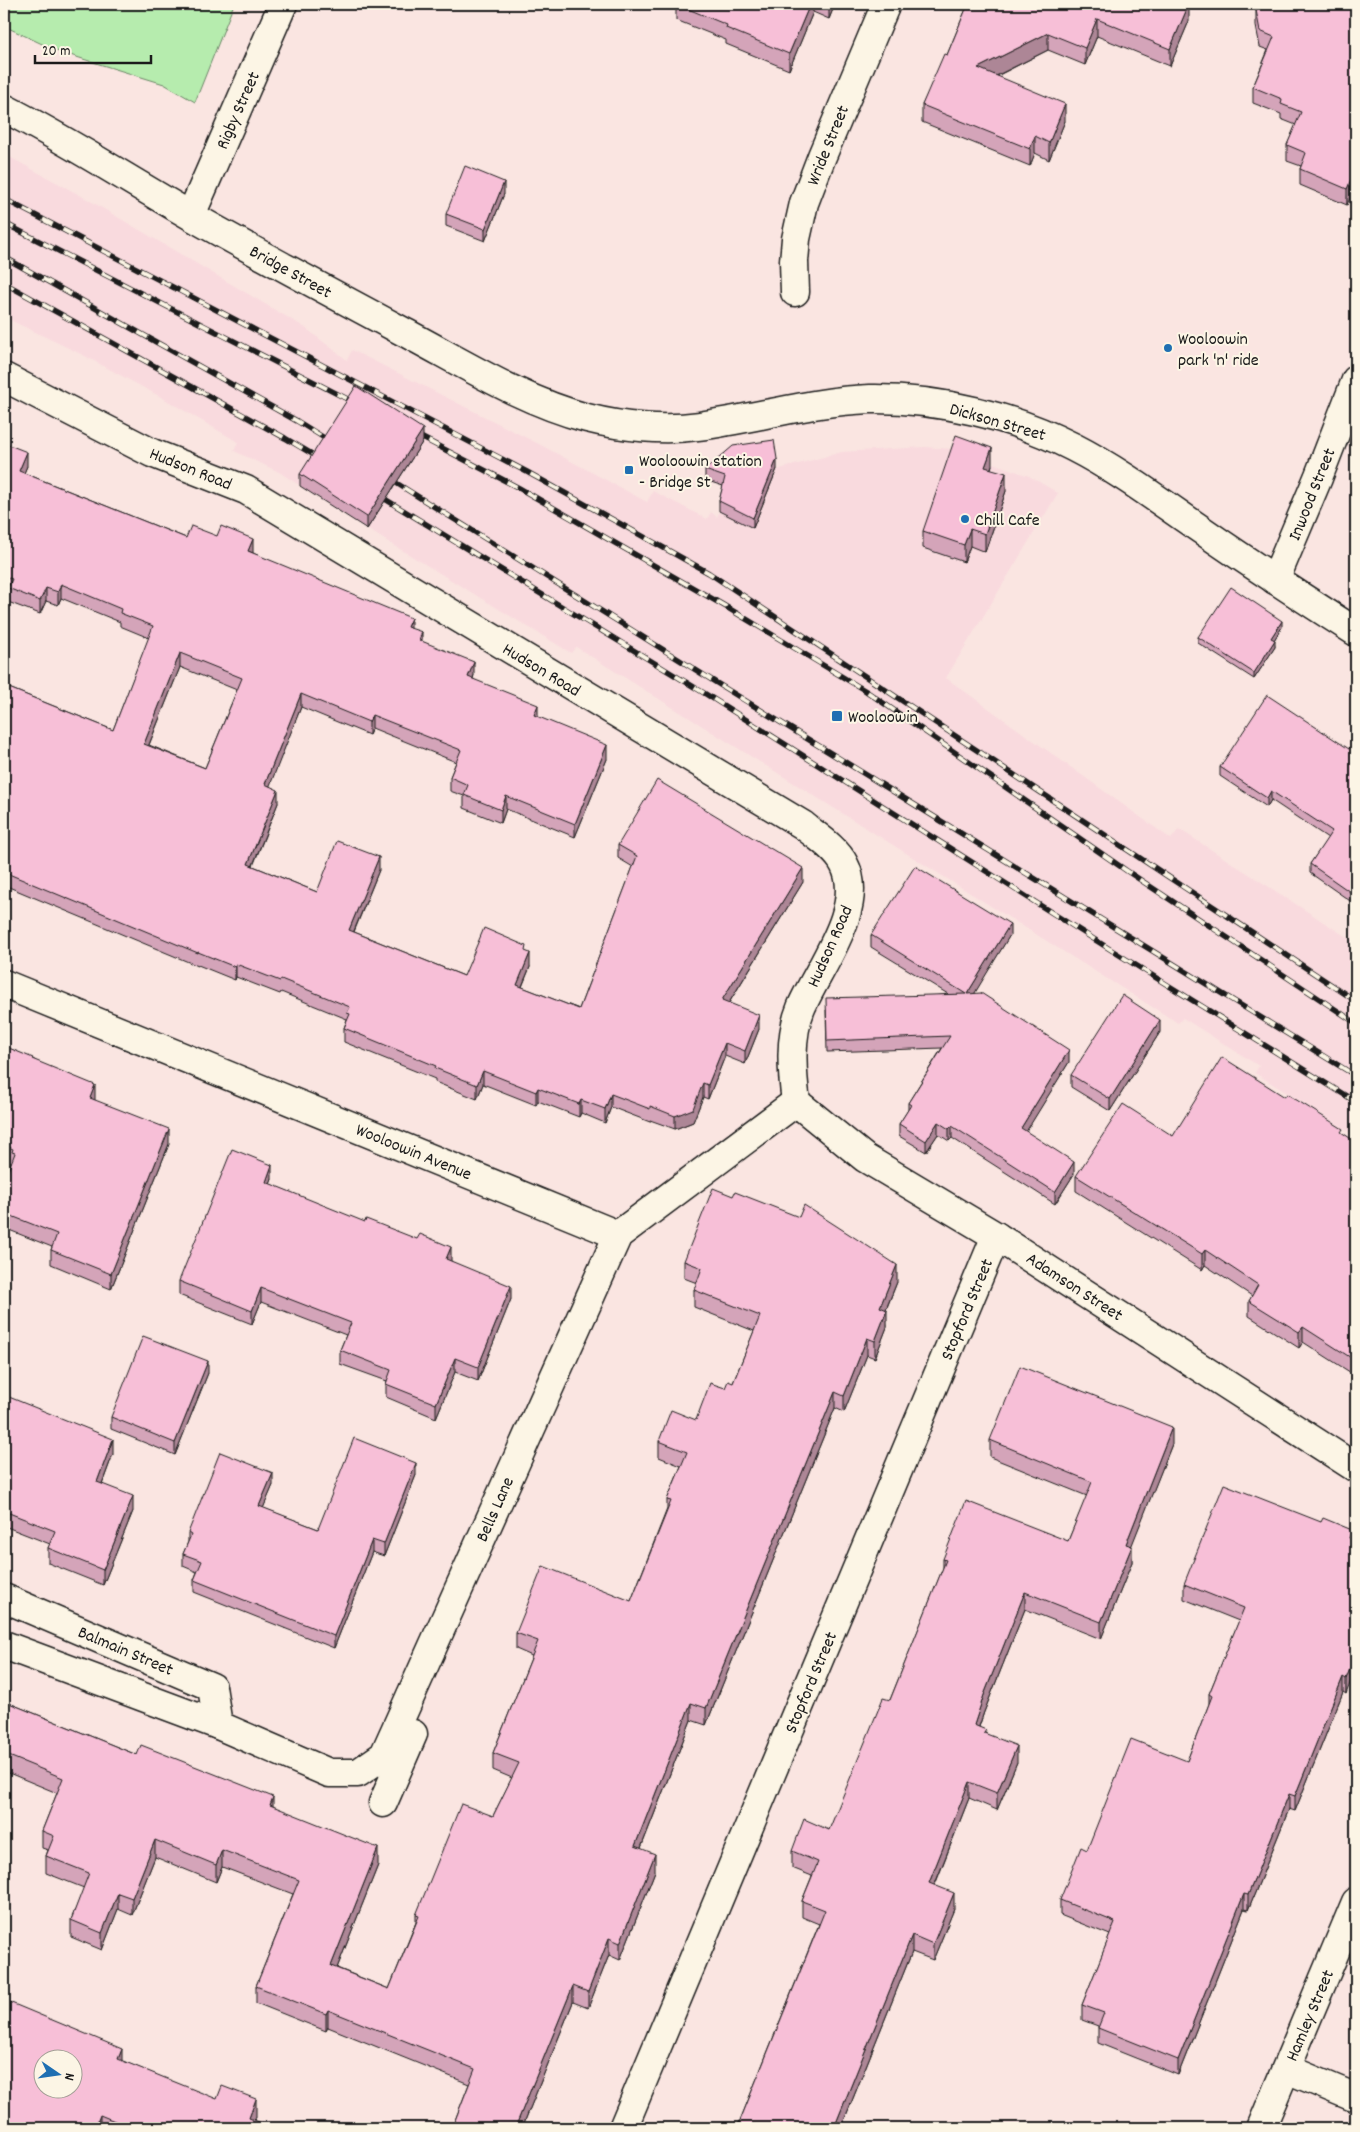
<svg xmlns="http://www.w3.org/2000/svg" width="1360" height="2132" viewBox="0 0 1360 2132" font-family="Dekko,sans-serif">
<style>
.built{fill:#f9dade}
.park{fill:#b6ecae;stroke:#698465}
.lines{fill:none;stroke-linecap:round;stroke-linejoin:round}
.minor-casing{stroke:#1c1c1c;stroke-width:31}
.minor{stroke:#fcf5e5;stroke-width:28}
.rail-casing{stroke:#1c1c1c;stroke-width:5.5}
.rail{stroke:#fcf5e5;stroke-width:4;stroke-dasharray:11;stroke-linecap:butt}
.wall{fill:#d4a4b9;stroke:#1c1c1c;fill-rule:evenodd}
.shaded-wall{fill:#ad8696;stroke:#1c1c1c}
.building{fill:#f7bfd7;stroke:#1c1c1c;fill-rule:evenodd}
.poi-dot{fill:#1f6fb2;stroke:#fcf5e5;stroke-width:2}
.labels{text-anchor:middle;stroke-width:4;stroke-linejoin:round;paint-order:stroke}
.street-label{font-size:18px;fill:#1c1c1c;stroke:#fcf5e5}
.poi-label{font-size:18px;fill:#1c1c1c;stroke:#fcf5e5;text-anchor:start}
</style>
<rect width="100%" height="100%" fill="#fae5e1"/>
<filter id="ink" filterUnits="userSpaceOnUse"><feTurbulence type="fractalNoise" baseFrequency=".02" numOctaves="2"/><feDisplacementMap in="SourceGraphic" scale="10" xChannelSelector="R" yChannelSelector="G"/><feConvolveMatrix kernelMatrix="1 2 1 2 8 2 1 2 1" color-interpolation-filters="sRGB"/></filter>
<g filter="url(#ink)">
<polygon class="built" points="4,154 87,199 304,327 347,360 352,350 537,443 647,502 653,491 707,519 711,512 717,517 736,476 776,470 842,452 924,447 954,449 1029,476 1058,493 946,678 1171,839 1179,829 1356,943 1356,1136 1255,1073 1259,1066 1183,1018 1178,1023 576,647 571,653 367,529 279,472 234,451 238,442 161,397 83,355 4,317"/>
<polygon class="park" points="4,4 234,4 195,102 164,84 57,51 4,26"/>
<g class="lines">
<g class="minor-casing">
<g id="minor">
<path d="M4 108C69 141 130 181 193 217 262 256 333 294 404 332 463 363 522 401 587 418 622 427 664 431 699 426 757 418 812 401 870 399 938 398 1013 416 1073 447 1120 471 1162 503 1206 533 1255 567 1306 600 1356 632"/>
<polyline points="191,215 283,4"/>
<polyline points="795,292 794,261 796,239 804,203 822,156 886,4"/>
<path d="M4 377 152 453 246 490 803 825C816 836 836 848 844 864 867 907 818 968 801 1008 789 1037 792 1072 796 1102"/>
<polyline points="1275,580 1318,478 1356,380"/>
<polyline points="4,984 618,1235"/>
<polyline points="796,1102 865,1158 996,1236 1356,1468"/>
<polyline points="4,1598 212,1687 218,1725"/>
<polyline points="4,1645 218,1725 329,1773 358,1773 384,1755 618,1235 796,1102"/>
<polyline points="383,1803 413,1734"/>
<polyline points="1287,2069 1356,2098"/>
<polyline points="623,2128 996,1236"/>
<polyline points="1261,2128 1356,1902"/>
</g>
</g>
<use href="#minor" class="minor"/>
<g class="rail-casing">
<g id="rail">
<polyline points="4,199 527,472 709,573 1356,1001"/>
<polyline points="4,223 361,406"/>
<polyline points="4,257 297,421 334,444"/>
<polyline points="4,283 285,438 324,461"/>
<polyline points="409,431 519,488 723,605 866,691 1127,871 1356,1023"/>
<polyline points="385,476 715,682 1356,1076"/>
<polyline points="375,493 704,693 1084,933 1356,1102"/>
</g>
</g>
<use href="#rail" class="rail"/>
</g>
<g class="wall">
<polygon points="602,4 616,4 614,9"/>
<polygon points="676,4 835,4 829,19 813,12 789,70 726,44 726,40 676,20"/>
<polygon points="968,4 1189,21 1170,66 1097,36 1085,65 1048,50 997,76 1065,121 1049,160 1035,153 1030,166 922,122 922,105 947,55"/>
<polygon points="1356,4 1347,205 1300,185 1300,169 1301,166 1287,161 1287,145 1296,125 1281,119 1281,114 1253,103 1253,87 1268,50 1260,47 1256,26 1256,10"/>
<polygon points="504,194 485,241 446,226 446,214"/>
<polygon points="423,441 367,529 300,486 300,474"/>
<path d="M4 443 27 466 24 473 186 538 253 553 411 628 422 641 474 675 473 679 607 759 575 837 506 809 501 823 464 808V796L450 791V777L456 762 372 728 369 735 301 707 269 786 278 803 253 866 317 892 379 870 354 932 464 976 526 952 530 967 522 987 579 1009 633 867 618 858V845L803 882 729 1003 759 1029 745 1064 725 1056 708 1099 703 1097 693 1122 675 1129 650 1120V1122L611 1107 605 1123 581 1113 579 1117 538 1101 536 1105 483 1084 477 1099 435 1082V1079L344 1042V1028L347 1019 281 992 280 994 236 977 235 980 198 965V966L4 885V686L113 730 149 638 120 626V622L61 598 58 605 46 601 40 614 8 602V591L4 589ZM180 667 237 690 205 768 149 745Z"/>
<polygon points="992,465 991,469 1006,491 985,552 970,546 964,562 923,548 923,531"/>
<polygon points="777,469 753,528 719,511 719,501 723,486 705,480 705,470"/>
<polygon points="1282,627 1274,640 1275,647 1254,679 1198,643 1198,637"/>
<polygon points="1356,738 1356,905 1310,873 1310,864 1328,838 1271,800 1267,807 1220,776 1220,767 1349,749"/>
<polygon points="871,935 1010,935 974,993 1069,1062 1026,1131 1074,1174 1055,1204 952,1138 949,1141 938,1134 926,1152 899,1136 899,1124 908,1110 908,1103 942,1048 827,1052 826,1010 948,994 871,947"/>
<polygon points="1160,1032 1110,1111 1071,1087 1071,1075"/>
<polygon points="4,1046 33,1059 95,1100 169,1144 111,1289 51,1264 51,1250 52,1247 4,1228 4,1181 11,1162 4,1160"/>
<polygon points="1343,1134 1356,1142 1356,1376 1303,1342 1299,1348 1249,1316 1249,1301 1252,1296 1205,1265 1202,1270 1076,1191 1076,1176 1173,1136"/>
<polygon points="272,1179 270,1184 451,1261 511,1299 478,1381 455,1372 436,1418 386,1397 386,1384 387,1381 340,1364 340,1350 346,1335 261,1302 252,1324 179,1295 179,1281"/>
<polygon points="684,1261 897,1282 886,1310 887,1327 875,1358 867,1355 844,1412 835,1408 706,1725 691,1720 641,1848 655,1871 620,1960 609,1955 588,2008 573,2002 522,2128 452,2128 469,2084 328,2027 326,2031 256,2003 256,1986 293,1894 222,1867 216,1882 155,1857 132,1915 118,1909 102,1950 71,1937 71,1920 84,1888 46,1873 46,1856 48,1850 42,1848 42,1831 57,1793 4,1771 4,1701 137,1755 273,1806 378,1865 337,1968 389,1989 416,1922 416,1915 493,1816 512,1778 493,1770 493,1753 532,1656 516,1649 516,1633 631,1601 667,1509 667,1500 681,1466 659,1457 659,1441 696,1420 725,1388 733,1383 754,1331 694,1307 694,1290 697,1283 684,1278"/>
<polygon points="208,1373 175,1455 111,1429 111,1417"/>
<polygon points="4,1395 113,1454 102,1484 133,1511 103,1585 48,1563 48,1548 50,1544 4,1526"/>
<polygon points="990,1440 1172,1444 1131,1546 1132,1562 1101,1639 1025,1609 984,1712 979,1727 1017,1762 997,1810 969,1798 935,1885 954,1909 933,1960 912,1952 841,2128 737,2128 819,1924 802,1917 802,1901 812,1876 792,1868 792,1851 829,1830 890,1700 943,1568 943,1559 1068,1541 1087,1496 990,1457"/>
<polygon points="416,1475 384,1556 372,1552 334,1648 194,1592 194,1580 197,1572 183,1566 183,1554 188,1542 188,1533 273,1485 263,1508 318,1529"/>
<polygon points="1321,1522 1352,1530 1346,1694 1343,1692 1295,1811 1289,1809 1248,1910 1244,1909 1178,2075 1098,2043 1098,2026 1082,2020 1082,2005 1110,1935 1060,1915 1060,1900 1087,1850 1187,1761 1209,1704 1209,1694 1239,1621 1184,1599 1184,1584"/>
<polygon points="4,2012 122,2061 256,2116 254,2121 274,2128 4,2128"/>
</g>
<g class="shaded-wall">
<polygon points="810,4 813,4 813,12 789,70 789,54"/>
<polygon points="829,4 835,4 829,19"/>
<polygon points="1189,4 1189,21 1170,66 1170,49"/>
<polygon points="1097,19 1097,36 1085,65 1085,48"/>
<polygon points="1048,33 1048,50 978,85 978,68"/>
<polygon points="1065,104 1065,121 1049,160 1049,143"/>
<polygon points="1035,136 1035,153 1030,166 1030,149"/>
<polygon points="1356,168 1356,184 1347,205 1347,189"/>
<polygon points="504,182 504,194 485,241 485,229"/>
<polygon points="423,429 423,441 367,529 367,517"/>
<polygon points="992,448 992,465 985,484 985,467"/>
<polygon points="27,452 27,466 19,485 19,471"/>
<polygon points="777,459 777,469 753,528 753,518"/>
<polygon points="1006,473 1006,491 985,552 985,534"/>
<polygon points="970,529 970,546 964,562 964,545"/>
<polygon points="253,539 253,553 248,551"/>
<polygon points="61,584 61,598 58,605 58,592"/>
<polygon points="46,588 46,601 40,614 40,601"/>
<polygon points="411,618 411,631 407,627"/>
<polygon points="1282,621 1282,627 1271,645 1271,638"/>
<polygon points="422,632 422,646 419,640"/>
<polygon points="1275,640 1275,647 1254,679 1254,673"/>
<polygon points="180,653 180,667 144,757 144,744"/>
<polygon points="474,662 474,675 468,691 468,677"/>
<polygon points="301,694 301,707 265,798 265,784"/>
<polygon points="538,705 538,718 534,715"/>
<polygon points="372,715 372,728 369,735 369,722"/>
<polygon points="607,745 607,759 575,837 575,824"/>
<polygon points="278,790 278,803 248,877 248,864"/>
<polygon points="1271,791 1271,800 1267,807 1267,798"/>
<polygon points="506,796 506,809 501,823 501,810"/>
<polygon points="379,857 379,870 349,943 349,930"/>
<polygon points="803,868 803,882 722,1014 722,1000"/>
<polygon points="1010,924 1010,935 967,1006 967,994"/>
<polygon points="530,953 530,967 517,998 517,985"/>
<polygon points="236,964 236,977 235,980 235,967"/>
<polygon points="759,1015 759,1029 745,1064 745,1051"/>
<polygon points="1160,1020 1160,1032 1110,1111 1110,1099"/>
<polygon points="725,1043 725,1056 708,1099 708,1085"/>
<polygon points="1069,1050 1069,1062 1021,1140 1021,1128"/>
<polygon points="483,1071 483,1084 477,1099 477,1085"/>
<polygon points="703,1083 703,1097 693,1122 675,1129 675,1116"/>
<polygon points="95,1085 95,1099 90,1113 90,1098"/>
<polygon points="538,1088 538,1101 536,1105 536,1092"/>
<polygon points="611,1094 611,1107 605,1123 605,1109"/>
<polygon points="581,1100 581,1113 579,1117 579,1104"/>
<polygon points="938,1122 938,1134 926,1152 926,1141"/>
<polygon points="952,1126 952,1138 949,1141 949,1129"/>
<polygon points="169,1129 169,1144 111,1289 111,1274"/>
<polygon points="1074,1162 1074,1174 1055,1204 1055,1192"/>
<polygon points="272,1165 272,1179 266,1196 266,1182"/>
<polygon points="451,1247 451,1261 446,1273 446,1259"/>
<polygon points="1205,1250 1205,1265 1202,1270 1202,1254"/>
<polygon points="897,1265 897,1282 880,1324 880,1307"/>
<polygon points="511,1286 511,1299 478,1381 478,1367"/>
<polygon points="261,1288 261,1302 252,1324 252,1311"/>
<polygon points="887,1310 887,1327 875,1358 875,1341"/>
<polygon points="1303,1327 1303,1342 1299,1348 1299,1332"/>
<polygon points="867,1338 867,1355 844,1412 844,1396"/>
<polygon points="455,1358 455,1372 436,1418 436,1404"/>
<polygon points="208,1361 208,1373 175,1455 175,1443"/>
<polygon points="835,1392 835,1408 706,1725 706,1708"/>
<polygon points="1172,1427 1172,1444 1126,1560 1126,1544"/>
<polygon points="113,1439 113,1454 97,1497 97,1482"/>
<polygon points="416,1463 416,1475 384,1556 384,1544"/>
<polygon points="273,1473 273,1485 259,1518 259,1506"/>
<polygon points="133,1496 133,1511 103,1585 103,1570"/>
<polygon points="1352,1530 1352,1545 1349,1538"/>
<polygon points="372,1540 372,1552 334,1648 334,1636"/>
<polygon points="1132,1546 1132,1562 1101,1639 1101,1622"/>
<polygon points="1025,1592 1025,1609 984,1712 974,1741 974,1725 984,1695"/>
<polygon points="1356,1653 1356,1668 1346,1694 1346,1679"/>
<polygon points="1343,1677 1343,1692 1295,1811 1295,1796"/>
<polygon points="691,1703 691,1720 635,1863 635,1846"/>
<polygon points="1017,1746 1017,1762 997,1810 997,1793"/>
<polygon points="969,1782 969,1798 929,1899 929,1883"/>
<polygon points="1289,1794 1289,1809 1248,1910 1248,1895"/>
<polygon points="273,1797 273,1814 270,1805"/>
<polygon points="155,1840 155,1857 132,1915 132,1898"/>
<polygon points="378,1848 378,1865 331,1983 331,1966"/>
<polygon points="222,1850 222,1867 216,1882 216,1865"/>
<polygon points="655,1854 655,1871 620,1960 620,1943"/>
<polygon points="118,1893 118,1909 102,1950 102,1933"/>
<polygon points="954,1893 954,1909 933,1960 933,1944"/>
<polygon points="1244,1894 1244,1909 1178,2075 1178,2060"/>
<polygon points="912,1935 912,1952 841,2128 834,2128"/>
<polygon points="609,1938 609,1955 588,2008 588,1992"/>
<polygon points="573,1986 573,2002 522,2128 515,2128"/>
<polygon points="328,2010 328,2027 326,2031 326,2014"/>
<polygon points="122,2049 122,2066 118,2059"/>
<polygon points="256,2099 256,2116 251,2128 249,2118"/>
<polygon points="100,2115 100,2128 95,2128"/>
</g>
<g class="building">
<polygon points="676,4 810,4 789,54 726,28 727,25"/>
<polygon points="968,4 1189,4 1170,49 1097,19 1085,48 1048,33 978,68 1065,104 1049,143 1035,136 1030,149 922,105 944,54 947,55"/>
<polygon points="1261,4 1356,4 1356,168 1347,189 1300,169 1306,153 1287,145 1301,112 1281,104 1282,99 1253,87 1274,37 1260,31 1256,10"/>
<polygon points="465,166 504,182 485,229 446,214"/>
<polygon points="356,386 423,429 367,517 300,474"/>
<polygon points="956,435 992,448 985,467 1006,473 985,534 970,529 964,545 923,531"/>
<polygon points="774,440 777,459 753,518 719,501 725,477 705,470 733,446"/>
<path d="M4 443 27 452 19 471 186 538 191 526 217 536 221 526 253 539 248 551 411 618 407 627 422 632 419 640 474 662 468 677 538 705 534 715 607 745 575 824 506 796 501 810 464 795 468 785 450 777 461 750 372 715 369 722 301 694 265 784 278 790 248 864 317 892 337 841 379 857 349 930 464 976 484 928 526 946 525 951 530 953 517 985 579 1009 637 856 618 845 657 780 803 868 722 1000 759 1015 745 1051 725 1043 708 1085 703 1083 693 1109 675 1116 650 1106V1109L611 1094 605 1109 581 1100 579 1104 538 1088 536 1092 483 1071 477 1085 435 1068 436 1066 344 1028 350 1014 347 1013 350 1007 281 979 280 981 236 964 235 967 198 952V953L4 872V686L113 730 153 626 120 613 121 609 61 584 58 592 46 588 40 601 8 588 12 579 4 576ZM180 653 242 678 205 768 144 744Z"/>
<polygon points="1231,587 1282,621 1271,638 1275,640 1254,673 1198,637"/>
<polygon points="1267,695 1349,749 1356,738 1356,896 1310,864 1332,831 1271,791 1267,798 1220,767"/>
<polygon points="915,866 1010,924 967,994 981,993 1069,1050 1021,1128 1074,1162 1055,1192 952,1126 949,1129 938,1122 926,1141 899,1124 911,1105 908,1103 950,1036 827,1041 826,998 966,994 871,935"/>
<polygon points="1122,995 1160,1020 1110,1099 1071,1075"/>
<polygon points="4,1046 33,1058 32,1059 95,1085 90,1098 169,1129 111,1274 51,1250 57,1234 4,1213 4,1181 15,1153 12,1152 13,1149 4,1145"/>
<polygon points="1222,1057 1285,1097 1287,1094 1343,1129 1341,1132 1356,1142 1356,1361 1303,1327 1299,1332 1249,1301 1258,1285 1205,1250 1202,1254 1076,1176 1123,1104 1173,1136"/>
<polygon points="232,1149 272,1165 266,1182 365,1222 366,1219 417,1239 420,1234 451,1247 446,1259 511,1286 478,1367 455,1358 436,1404 386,1384 391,1370 340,1350 351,1323 261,1288 252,1311 179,1281"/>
<polygon points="713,1188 733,1196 735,1192 799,1217 804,1205 897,1265 880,1307 887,1310 875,1341 867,1338 844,1396 835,1392 706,1708 691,1703 635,1846 655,1854 620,1943 609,1938 588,1992 573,1986 515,2128 452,2128 475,2069 328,2010 326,2014 256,1986 299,1880 222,1850 216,1865 155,1840 132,1898 118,1893 102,1933 71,1920 89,1873 46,1856 54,1836 42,1831 63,1778 4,1754 4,1701 137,1755 141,1745 273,1797 270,1805 378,1848 331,1966 389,1989 419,1916 416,1915 461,1804 493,1816 519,1763 493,1753 538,1641 516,1633 543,1566 631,1601 671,1501 667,1500 687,1452 659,1441 671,1410 696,1420 710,1383 725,1388 728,1381 733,1383 760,1316 694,1290 702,1268 684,1261"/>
<polygon points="143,1336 208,1361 175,1443 111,1417"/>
<polygon points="1020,1366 1172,1427 1126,1544 1132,1546 1101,1622 1025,1592 984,1695 974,1725 986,1730 984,1733 1017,1746 997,1793 969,1782 929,1883 954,1893 933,1944 912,1935 834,2128 737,2128 825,1910 802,1901 818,1862 792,1851 804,1819 829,1830 883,1698 890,1700 946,1560 943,1559 966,1501 1068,1541 1092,1482 990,1440"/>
<polygon points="4,1395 113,1439 97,1482 133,1496 103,1570 48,1548 55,1531 4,1511"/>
<polygon points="354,1438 416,1463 384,1544 372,1540 334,1636 194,1580 202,1561 183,1554 191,1535 188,1533 220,1452 273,1473 259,1506 318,1529"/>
<polygon points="1224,1484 1321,1522 1323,1518 1352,1530 1349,1538 1356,1541 1356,1653 1346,1679 1343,1677 1295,1796 1289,1794 1248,1895 1244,1894 1178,2060 1098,2028 1104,2013 1082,2005 1115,1922 1060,1900 1081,1847 1087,1850 1131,1739 1187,1761 1212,1696 1209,1694 1244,1608 1184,1584"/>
<path d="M9 2002 122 2049 118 2059 217 2099 222 2086 256 2099 249 2118 274 2128H132L100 2115 95 2128H13L4 2125V2012H5ZM42 2060H72V2090H42Z"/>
</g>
</g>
<g class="poi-dot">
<circle cx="1168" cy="348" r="5"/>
<rect x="624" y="465" width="10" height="10" rx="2.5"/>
<circle cx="965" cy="519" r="5"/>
<rect x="831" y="710" width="12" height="12" rx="2.5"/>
</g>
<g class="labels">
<g class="street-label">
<text transform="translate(237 110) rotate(-66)" y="6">Rigby Street</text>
<text transform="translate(827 145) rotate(-68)" y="6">Wride Street</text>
<text transform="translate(291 271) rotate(29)" y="6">Bridge Street</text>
<text transform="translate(998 421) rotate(16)" y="6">Dickson Street</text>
<text transform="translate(191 468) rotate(22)" y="6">Hudson Road</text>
<text transform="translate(1311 494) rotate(-68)" y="6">Inwood Street</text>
<text transform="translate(542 669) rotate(31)" y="6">Hudson Road</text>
<text transform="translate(829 946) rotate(-66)" y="6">Hudson Road</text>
<text transform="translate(414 1151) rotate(22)" y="6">Wooloowin Avenue</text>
<text transform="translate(1075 1286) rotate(33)" y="6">Adamson Street</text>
<text transform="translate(966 1309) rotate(-67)" y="6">Stopford Street</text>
<text transform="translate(494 1509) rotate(-66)" y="6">Bells Lane</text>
<text transform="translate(126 1650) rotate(23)" y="6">Balmain Street</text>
<text transform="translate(810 1682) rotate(-67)" y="6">Stopford Street</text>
<text transform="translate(1309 2015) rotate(-67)" y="6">Hamley Street</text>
</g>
<g class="poi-label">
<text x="1178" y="344">Wooloowin<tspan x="1178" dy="21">park 'n' ride</tspan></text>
<text x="639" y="466">Wooloowin station<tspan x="639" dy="21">- Bridge St</tspan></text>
<text x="975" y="525">Chill Cafe</text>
<text x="848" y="722">Wooloowin</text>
</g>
</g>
<rect width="1360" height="2132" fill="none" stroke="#fcf5e5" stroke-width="20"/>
<rect x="10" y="10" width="1340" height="2112" fill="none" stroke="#1c1c1c" stroke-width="2" filter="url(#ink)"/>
<g transform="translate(58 2074) rotate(103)"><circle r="24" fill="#fcf5e5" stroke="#a29e95"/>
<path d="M0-4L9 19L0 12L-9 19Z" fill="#1f6fb2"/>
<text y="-8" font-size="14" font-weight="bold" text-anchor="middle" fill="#1c1c1c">N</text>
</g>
<path d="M35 55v8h116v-8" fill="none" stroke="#1c1c1c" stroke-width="2.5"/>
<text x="42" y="55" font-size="15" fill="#1c1c1c" stroke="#fcf5e5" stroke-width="4" paint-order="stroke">20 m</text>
</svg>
